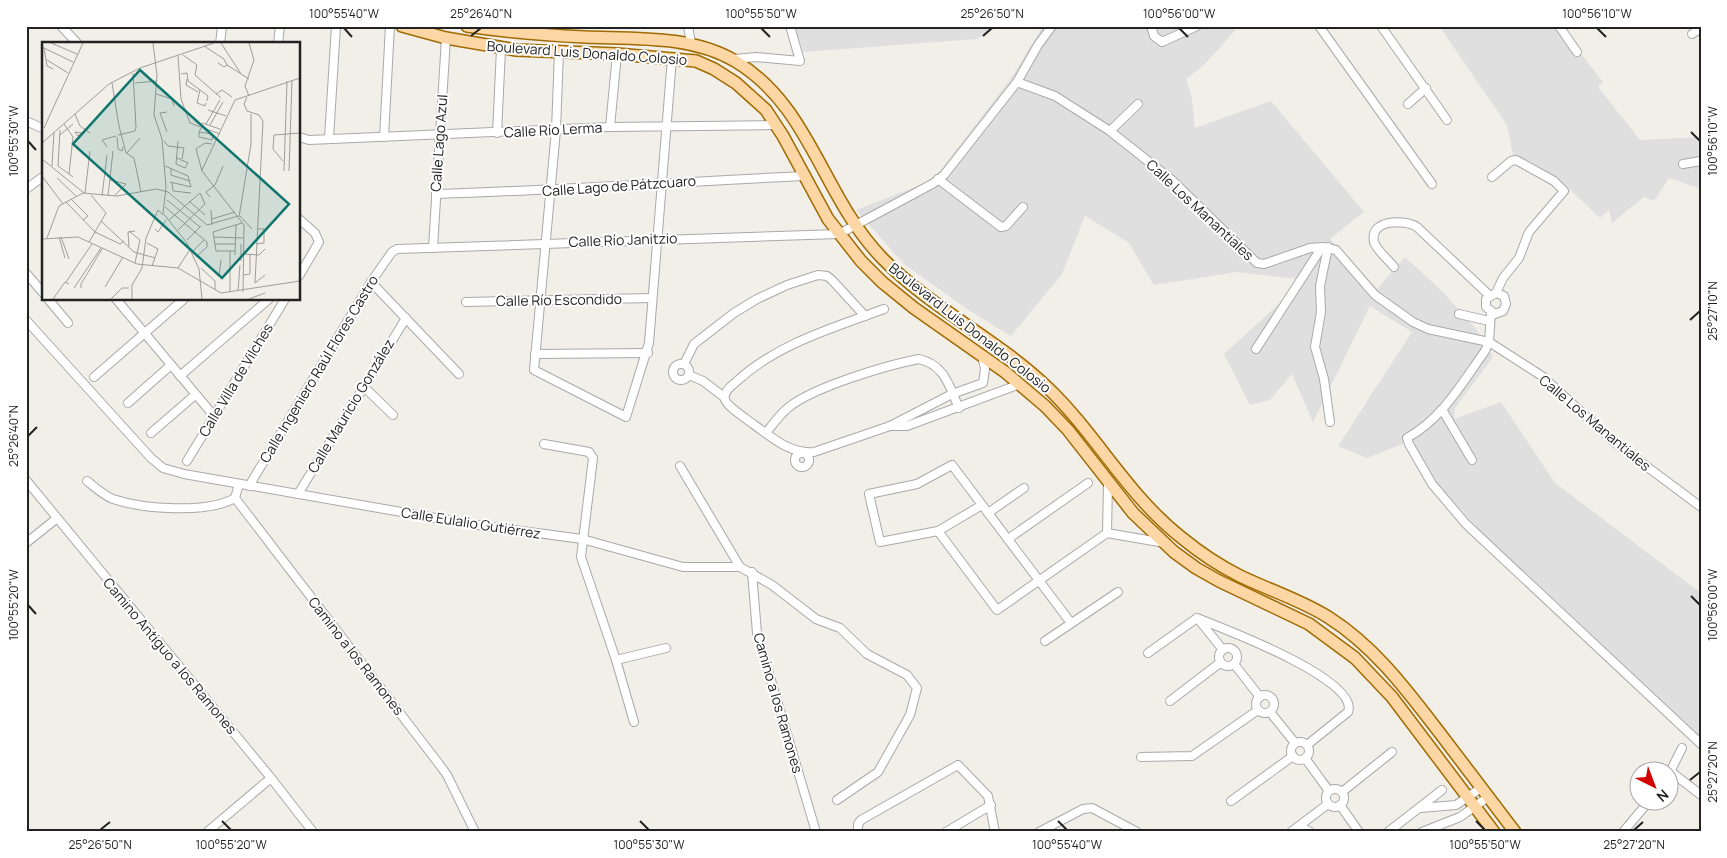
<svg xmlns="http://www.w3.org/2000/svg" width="1727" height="858" viewBox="0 0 1727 858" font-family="Manrope,sans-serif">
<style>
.residential{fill:#e0dfdf}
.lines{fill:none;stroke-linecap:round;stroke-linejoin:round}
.minor-casing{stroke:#a9a9a9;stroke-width:10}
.primary-casing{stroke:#a06b00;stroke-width:14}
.minor{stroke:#fff;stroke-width:8}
.primary{stroke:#fcd6a4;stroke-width:11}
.ticks{fill:none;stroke:#222;stroke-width:2}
.labels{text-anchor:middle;stroke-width:4;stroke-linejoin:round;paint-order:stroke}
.street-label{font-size:14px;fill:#222;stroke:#fff}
.inset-road{fill:none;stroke:#9f9d99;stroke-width:1}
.view{fill:#0f766e;fill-opacity:0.15;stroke:#0f766e;stroke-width:2.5}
.inset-edge{fill:none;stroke:#222;stroke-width:2.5}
.neatline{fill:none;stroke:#222;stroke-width:2}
.ticks-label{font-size:12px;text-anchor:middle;fill:#222}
</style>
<rect width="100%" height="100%" fill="#f2efe9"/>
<g class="residential">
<polygon points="794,26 999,26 977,39 804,52"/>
<polygon points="1043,26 1239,26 1204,65 1186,79 1192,98 1195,128 1271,101 1364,212 1330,239 1377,289 1405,257 1444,293 1476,329 1493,357 1455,408 1454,419 1501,402 1555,483 1701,593 1701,744 1490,542 1421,465 1407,442 1367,458 1338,446 1412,332 1370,306 1313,422 1292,374 1270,400 1250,405 1224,354 1305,280 1237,272 1154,285 1129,243 1085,216 1062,274 1011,336 967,309 904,264 856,210 933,180 1011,78"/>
<polygon points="1439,26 1559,26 1603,82 1598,87 1640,140 1701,137 1701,189 1669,178 1654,201 1644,197 1612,223 1609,210 1600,218 1558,178 1525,162 1514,161 1507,125"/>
</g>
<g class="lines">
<g class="minor-casing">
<g id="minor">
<polyline points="61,26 78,44"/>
<polyline points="688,26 691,43"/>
<polyline points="1151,26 1154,36 1162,42 1197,26"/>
<polyline points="1319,26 1432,184"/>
<polyline points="1381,26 1447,120"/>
<polyline points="1559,26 1577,52"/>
<polyline points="1692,34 1701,28"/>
<polyline points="220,44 222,26"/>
<polyline points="278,44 280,26"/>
<polyline points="559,52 556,130 534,370 626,417 649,343 672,58"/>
<polyline points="733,59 757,57 800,61 790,26"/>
<polyline points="1017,82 1055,96 1110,131 1173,181 1257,263 1264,264 1310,248 1322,247 1336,250 1375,295 1413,322 1428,329 1489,342 1542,376 1614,442 1701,507"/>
<polyline points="1408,104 1426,88"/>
<polyline points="26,121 44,129"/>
<polyline points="610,127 617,54"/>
<polyline points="1110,131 1138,104"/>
<polyline points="497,133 501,49"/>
<polyline points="299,137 309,140 610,127 776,125"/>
<polyline points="384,137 390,26"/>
<polyline points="329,138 336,26"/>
<polyline points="1683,164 1701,161"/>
<polyline points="1492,177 1511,161 1516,160 1554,181 1564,191 1529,232 1519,258 1503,278 1496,293 1486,299 1486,307 1495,314 1503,311 1506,304 1504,296 1496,293"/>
<polyline points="938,179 1001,227 1006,226 1023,207"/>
<polyline points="26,189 44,176"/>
<path d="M436 194C558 190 681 182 803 176"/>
<polyline points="299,219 315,233 319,242 299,276"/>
<polyline points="1328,247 1320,286 1321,312 1315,347 1324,379 1330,422"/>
<polyline points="433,248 446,38"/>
<path d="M1394 267C1389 260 1377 251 1374 242 1369 219 1405 219 1417 227L1489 295"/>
<polyline points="26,273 44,294"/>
<polyline points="371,282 459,374"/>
<polyline points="48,299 68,323"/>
<polyline points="116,299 214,416"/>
<polyline points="466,302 652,298"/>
<path d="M884 309C833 328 777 344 737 381 732 386 723 391 725 399 726 406 747 419 753 424 772 437 789 454 814 452L890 426 952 394 983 383 985 369 982 356"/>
<path d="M1491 313 1489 342 1485 351C1462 383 1442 419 1407 438L1409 444 1432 484 1466 524 1701 744"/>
<polyline points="1459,314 1489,321"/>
<polyline points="26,320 151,458 163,468 184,474 470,524 582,539 683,567 740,567 772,585 816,619 840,628 867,654 907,675 917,688 910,715 878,772 837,800"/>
<polyline points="1256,349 1322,247"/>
<polyline points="535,354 648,353"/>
<polyline points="684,364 694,344 734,313 757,299 787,285 818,275 827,276 832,280 865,316"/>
<circle cx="681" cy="372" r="8"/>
<polyline points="689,375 703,381 724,397"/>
<polyline points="180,376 269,299"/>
<polyline points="94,377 184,299"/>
<polyline points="363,386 393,415"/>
<polyline points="128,403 171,365"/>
<polyline points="1443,411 1472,460"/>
<polyline points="890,426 907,426 1020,384"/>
<polyline points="151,433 195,395"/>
<path d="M766 433C773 424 780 414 789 407 814 387 887 365 919 359 945 365 949 386 959 408"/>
<polyline points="544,444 589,452 593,458 581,557 616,660 634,722"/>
<circle cx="802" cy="460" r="7"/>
<polyline points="187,461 285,299"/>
<polyline points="680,466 740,567"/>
<polyline points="26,480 271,778 313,832"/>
<path d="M87 481C95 487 103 495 113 499 143 509 207 514 235 498"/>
<polyline points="239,484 235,498 439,764 447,775 475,832"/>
<polyline points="249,486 371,282 392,252 397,249 839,234 934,183 944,175 1017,82 1038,45 1052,26"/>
<polyline points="298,494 406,318"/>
<polyline points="982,505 938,531 880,542 869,494 917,484 952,465 1071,623"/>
<polyline points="988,513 1024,488"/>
<polyline points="938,531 997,610 1107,533 1165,543"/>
<polyline points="1107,533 1108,484"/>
<polyline points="1008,539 1088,483"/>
<polyline points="26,543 56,519"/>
<polyline points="752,572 757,633 816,832"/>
<path d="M1197 618C1222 628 1361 680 1348 712L1307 745"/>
<polyline points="1199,620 1223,650"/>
<polyline points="1045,641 1118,592"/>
<circle cx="1228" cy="657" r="9"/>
<polyline points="1148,653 1197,618"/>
<polyline points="616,660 666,648"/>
<polyline points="1234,664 1260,697"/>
<circle cx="1265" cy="704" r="9"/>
<polyline points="1170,701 1221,662"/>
<polyline points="1270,712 1295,743"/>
<circle cx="1300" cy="751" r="9"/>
<polyline points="1141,757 1192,756 1258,710"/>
<polyline points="1305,758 1329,791"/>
<polyline points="1670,771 1701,795"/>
<polyline points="1670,772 1682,748"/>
<circle cx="1335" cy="798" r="9"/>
<polyline points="1342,792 1392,752"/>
<polyline points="1231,801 1293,756"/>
<polyline points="1340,805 1359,832"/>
<polyline points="1420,808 1456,805 1481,788"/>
<polyline points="1300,826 1310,832"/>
<polyline points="207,832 271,778"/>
<polyline points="858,832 858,824 861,820 958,765 988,796 995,832"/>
<polyline points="946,832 991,805"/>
<polyline points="1039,832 1083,809 1092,808 1137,832"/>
<polyline points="1291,832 1328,804"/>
<polyline points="1388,832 1442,790"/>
<polyline points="1422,832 1460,817 1488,797"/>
<polyline points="1623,832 1650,800"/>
</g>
</g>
<g class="primary-casing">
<g id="primary">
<polyline points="402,26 446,38 516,50 617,54 696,61 714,69 736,83 766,110 783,136 828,219 861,261 882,282 914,308 1005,372 1045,406 1068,430 1133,513 1174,552 1196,568 1219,581 1309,624 1355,658 1392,697 1494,832"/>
<path d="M467 26C507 32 546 35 585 37 634 39 691 35 735 61 811 106 822 197 883 259 932 309 997 339 1048 388 1096 434 1128 496 1182 538 1199 552 1220 566 1240 576 1269 590 1301 600 1328 617 1374 646 1406 689 1439 732 1464 765 1489 798 1515 832"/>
</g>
</g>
<use href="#minor" class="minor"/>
<use href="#primary" class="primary"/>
</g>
<path class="ticks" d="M344 28 352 37M761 28 770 37M1179 28 1188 37M1597 28 1606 37M471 36 481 28M983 36 992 28M1691 132 1700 141M28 141 36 150M1690 320 1700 311M28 436 37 427M1691 596 1700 605M28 605 36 614M1690 780 1700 772M222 821 231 830M640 821 649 830M1058 821 1067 830M1476 821 1485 830M100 830 110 822M1634 830 1643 822"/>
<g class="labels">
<g class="street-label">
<text transform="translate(587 53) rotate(4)" y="5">Boulevard Luis Donaldo Colosio</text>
<text transform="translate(553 130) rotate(-3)" y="5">Calle Río Lerma</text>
<text transform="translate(439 143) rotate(-86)" y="5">Calle Lago Azul</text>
<text transform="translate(619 186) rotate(-4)" y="5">Calle Lago de Pátzcuaro</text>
<text transform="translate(1200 210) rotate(43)" y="5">Calle Los Manantiales</text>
<text transform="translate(623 240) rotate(-2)" y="5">Calle Río Janitzio</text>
<text transform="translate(559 300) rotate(-1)" y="5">Calle Río Escondido</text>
<text transform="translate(970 328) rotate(38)" y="5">Boulevard Luis Donaldo Colosio</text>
<text transform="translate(319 369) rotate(-59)" y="5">Calle Ingeniero Raúl Flores Castro</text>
<text transform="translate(236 380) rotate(-59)" y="5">Calle Villa de Vilches</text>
<text transform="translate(351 406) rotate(-59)" y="5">Calle Mauricio González</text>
<text transform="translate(1595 423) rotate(40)" y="5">Calle Los Manantiales</text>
<text transform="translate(471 523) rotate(9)" y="5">Calle Eulalio Gutiérrez</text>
<text transform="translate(170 656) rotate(50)" y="5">Camino Antiguo a los Ramones</text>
<text transform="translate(356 656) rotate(52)" y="5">Camino a los Ramones</text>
<text transform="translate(778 703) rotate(74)" y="5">Camino a los Ramones</text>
</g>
</g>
<g transform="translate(42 42)">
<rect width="258" height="258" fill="#f2efe9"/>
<path class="inset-road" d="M9 1 35 12M111 1 115 33 112 73 120 97 124 145 121 171 145 201 157 227 160 257M179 1 199 32M162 4 182 17 185 23 182 25 176 21M0 5 31 20M2 6 5 24 11 27M141 13 155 23 153 33 179 56M136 14 139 57 148 81 178 92M5 18 26 31M185 23 207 37M139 32 145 31 146 39 158 48 155 61 163 64 164 61M145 37 144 43 156 50M70 41 77 84 84 111 92 116 99 150M93 41 115 39M158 48 166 54 165 59M114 52 130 57 132 64M174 52 180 48 190 55M207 54 203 44 212 18 207 1M205 55 202 62 205 69 217 73 221 79 213 241 223 233M166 68 184 74M33 72 38 84 48 91M160 81 178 87M22 82 31 95 27 132M164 82 178 58M168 83 181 60M2 86 41 1M18 88 16 124 31 135M125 90 118 71 125 70M157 90 171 92 170 98 157 95V90L159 86M40 91 33 90 36 94 42 89M18 93 31 82M76 93 93 89 94 85 91 31M75 95 76 107 80 109 81 105M122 99 126 104 142 106 140 117M0 101 67 42 98 26 172 1M170 102 163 101 154 107 160 129 202 183 201 250M65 105 60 98 74 94M85 111 98 96M135 116 146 121 143 126 134 122 136 99M0 117 42 151M241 119 231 107 232 93 258 91M10 124 12 90M123 124 146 134 149 145 128 140M129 126V133L148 139M160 128 193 58 258 36M242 129 245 39M247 129 250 38M0 134 21 162M15 136 34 154M68 138 84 142 73 153M130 141 131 149 149 151M43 151 48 109M60 154 65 113M66 154 71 109M168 155 164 150 173 143 181 124M29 157 46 174 41 178M125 158 158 185M147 159 163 173M24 160 53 190 78 202 82 199M123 165 165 200V205L154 215M169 168 170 183M198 174 210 187M197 175 209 102V72M170 177 193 170M127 178 158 151 163 162 136 188M59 179 92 210 113 216M113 187 116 190 124 178M87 189 98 198 93 221M17 195 23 216M19 195 27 217M172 195 201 196M5 196 17 164 41 151 75 154 114 147 126 150 165 183 196 174M0 197 36 195 95 222 136 226 179 251 258 239M145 198 159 184M47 200 64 171 49 153M105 201 116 207 110 224M173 202H193M214 202 222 201V187H215M87 205 86 190 93 189M151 209 162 198M188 209V250M193 209H174L171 190 200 181M202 212 217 213 223 207M193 213 194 183M199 219V202M136 226 149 206M159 226 173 239V248M202 233 208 232V212M177 234 179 218M24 240 50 202M63 245 81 215M32 246 59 206M39 246V242L60 207M196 249 198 223M11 257 23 240 27 242M69 257 80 246H87M90 257V243L100 226 104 196 116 168 121 173M207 257 223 251"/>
<path class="view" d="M98 28 247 162 180 236 31 102Z"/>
<rect width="258" height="258" class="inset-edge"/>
</g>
<rect width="1727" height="858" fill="none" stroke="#ffffff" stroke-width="55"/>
<g transform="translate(1654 786) rotate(138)"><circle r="24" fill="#ffffff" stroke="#a7a7a7"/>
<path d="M0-4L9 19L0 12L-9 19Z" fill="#d40000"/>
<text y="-8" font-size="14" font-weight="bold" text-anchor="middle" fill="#222222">N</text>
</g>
<rect x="28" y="28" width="1672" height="802" class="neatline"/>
<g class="ticks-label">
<text x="344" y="18">100°55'40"W</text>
<text x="481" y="18">25°26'40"N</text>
<text x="761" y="18">100°55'50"W</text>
<text x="992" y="18">25°26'50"N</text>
<text x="1179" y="18">100°56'00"W</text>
<text x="1597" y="18">100°56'10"W</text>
<text transform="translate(14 141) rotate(-90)" y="4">100°55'30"W</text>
<text transform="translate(1713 141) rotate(-90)" y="4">100°56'10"W</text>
<text transform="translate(1713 311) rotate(-90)" y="4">25°27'10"N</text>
<text transform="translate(14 436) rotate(-90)" y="4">25°26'40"N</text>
<text transform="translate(14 605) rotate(-90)" y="4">100°55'20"W</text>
<text transform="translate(1713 605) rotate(-90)" y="4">100°56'00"W</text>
<text transform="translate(1713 772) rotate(-90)" y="4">25°27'20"N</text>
<text x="100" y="849">25°26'50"N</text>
<text x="231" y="849">100°55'20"W</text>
<text x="649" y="849">100°55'30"W</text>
<text x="1067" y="849">100°55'40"W</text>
<text x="1485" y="849">100°55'50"W</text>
<text x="1634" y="849">25°27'20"N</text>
</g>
</svg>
